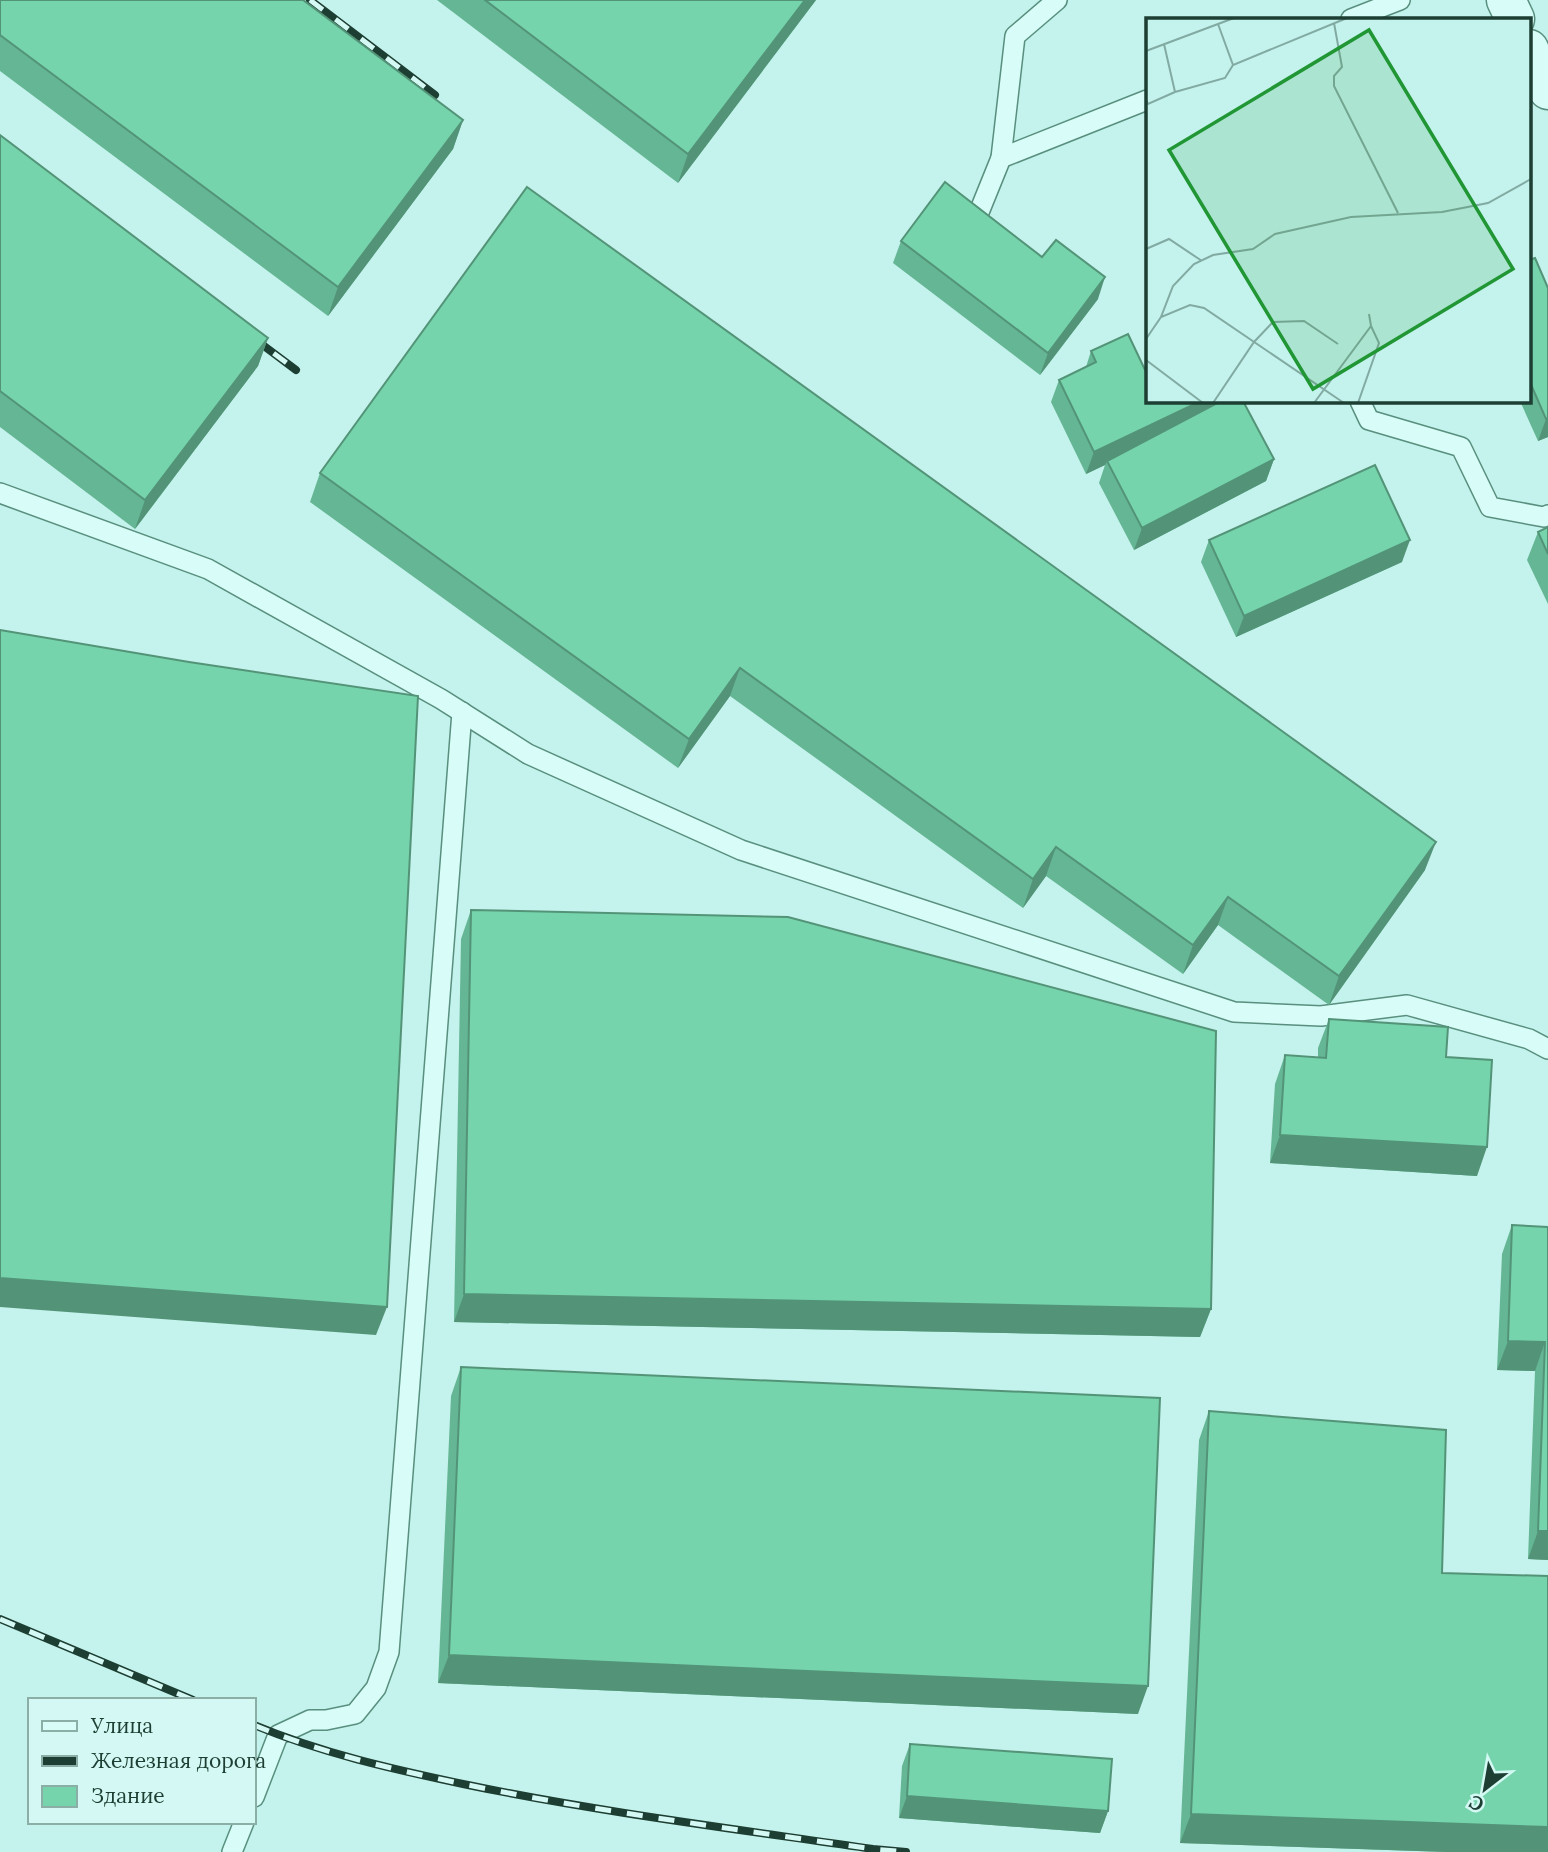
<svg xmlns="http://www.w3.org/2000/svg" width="1548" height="1852" viewBox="0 0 1548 1852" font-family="Lora,serif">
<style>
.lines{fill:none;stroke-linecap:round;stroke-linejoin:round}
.service-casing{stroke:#588f7e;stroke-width:22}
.minor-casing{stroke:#588f7e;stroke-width:41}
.service{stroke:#d8fcf7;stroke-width:19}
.minor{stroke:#d8fcf7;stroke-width:38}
.rail-casing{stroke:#1d3e32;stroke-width:8}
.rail{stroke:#d4f9f4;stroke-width:5;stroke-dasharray:16;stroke-linecap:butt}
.wall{fill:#65b694}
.shaded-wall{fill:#539478}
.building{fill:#76d4ac;stroke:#539478;stroke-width:2}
.inset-road{fill:none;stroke:#81aaa2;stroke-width:2}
.view{fill:#219635;fill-opacity:0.15;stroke:#219635;stroke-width:3.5}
.inset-edge{fill:none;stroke:#1d3e32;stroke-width:3.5}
</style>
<rect width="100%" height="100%" fill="#c4f2ec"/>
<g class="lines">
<g class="service-casing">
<g id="service">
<polyline points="1351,19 1400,0"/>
<polyline points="1001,158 1015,36 1057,0"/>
<polyline points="971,232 1001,158 1147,100"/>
<polyline points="1360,401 1369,420 1461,447 1490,507 1544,517 1548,515"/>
<polyline points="0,493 208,569 441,699 528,754 741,850 1234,1012 1321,1016 1407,1005 1529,1039 1548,1049"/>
<polyline points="254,1797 278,1735 310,1720 326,1720 355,1714 376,1688 389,1652 462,712"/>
<polyline points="232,1852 244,1822"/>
</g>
</g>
<g class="minor-casing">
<g id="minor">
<polyline points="1506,0 1515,19"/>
<polyline points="1529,49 1548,90"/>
</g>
</g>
<use href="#service" class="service"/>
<use href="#minor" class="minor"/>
<g class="rail-casing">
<g id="rail">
<polyline points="310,0 435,95"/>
<polyline points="248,334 296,370"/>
<polyline points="0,1619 193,1700"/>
<path d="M254 1725C321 1753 392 1769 463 1784 598 1812 736 1829 873 1849L906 1852"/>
</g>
</g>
<use href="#rail" class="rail"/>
</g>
<g class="wall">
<polygon points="0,0 463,120 453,149 328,316 0,71"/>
<polygon points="437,0 816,0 678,183"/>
<polygon points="0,135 268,338 258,366 135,529 0,427"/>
<polygon points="901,241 1098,299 1040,375 893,263"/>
<polygon points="1529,260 1548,288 1548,437 1538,441 1520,401 1529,401"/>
<polygon points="1091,351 1147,401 1215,401 1214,405 1274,459 1266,481 1134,550 1099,483 1105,465 1086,474 1051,402 1059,380 1086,367"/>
<polygon points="320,473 1425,870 1329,1005 1218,925 1183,974 1046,876 1023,908 730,696 678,768 310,502"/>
<polygon points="1548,527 1548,604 1527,560 1538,532"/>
<polygon points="1209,540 1402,562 1236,637 1201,562"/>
<polygon points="471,910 1211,1309 1200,1337 454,1322 461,939"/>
<polygon points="1329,1019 1446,1057 1477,1176 1270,1163 1275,1084 1285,1055 1318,1057 1318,1048"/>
<polygon points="1512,1225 1548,1227 1548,1560 1528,1559 1535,1371 1497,1370 1502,1254"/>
<polygon points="461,1367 1138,1714 438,1683 451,1396"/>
<polygon points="1209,1411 1442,1573 1548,1852 1447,1852 1180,1843 1199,1440"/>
<polygon points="910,1744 1108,1811 1100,1833 899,1818 902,1766"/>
</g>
<g class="shaded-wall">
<polygon points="805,0 816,0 678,183 688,154"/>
<polygon points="463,120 453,149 328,316 338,287"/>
<polygon points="1105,277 1098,299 1040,375 1048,353"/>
<polygon points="268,338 258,366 135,529 145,500"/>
<polygon points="1201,401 1215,401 1210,414 1107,461 1105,465 1086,474 1094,452"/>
<polygon points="1548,418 1548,437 1538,441 1546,419"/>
<polygon points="1274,459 1266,481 1134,550 1142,528"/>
<polygon points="1410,540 1402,562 1236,637 1244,616"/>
<polygon points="740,668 730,696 678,768 689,739"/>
<polygon points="1436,842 1425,870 1329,1005 1339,976"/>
<polygon points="1056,847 1046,876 1023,908 1033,879"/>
<polygon points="1228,897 1218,925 1183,974 1193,945"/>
<polygon points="1280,1135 1487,1147 1477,1176 1270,1163"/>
<polygon points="0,1278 387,1307 376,1335 0,1307"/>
<polygon points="464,1294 1211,1309 1200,1337 454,1322"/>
<polygon points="1508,1341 1545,1342 1535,1371 1497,1370"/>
<polygon points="1538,1531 1548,1531 1548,1560 1528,1559"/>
<polygon points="449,1655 1148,1686 1138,1714 438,1683"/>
<polygon points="907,1796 1108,1811 1100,1833 899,1818"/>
<polygon points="1191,1814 1548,1827 1548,1852 1447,1852 1180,1843"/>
</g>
<g class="building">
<polygon points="0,0 303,0 463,120 338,287 0,35"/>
<polygon points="485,0 805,0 688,154"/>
<polygon points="0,135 268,338 145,500 0,391"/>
<polygon points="945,182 1042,257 1056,240 1105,277 1048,353 901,241"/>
<polygon points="527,187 1436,842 1339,976 1228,897 1193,945 1056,847 1033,879 740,668 689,739 320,473"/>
<polygon points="1535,258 1548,288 1548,418 1546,419 1529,380 1529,260"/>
<polygon points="1128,334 1146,372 1147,372 1147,401 1201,401 1094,452 1059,380 1096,362 1091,351"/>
<polygon points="1221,401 1243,401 1274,459 1142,528 1107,461"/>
<polygon points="1375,465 1410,540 1244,616 1209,540"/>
<polygon points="1548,527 1548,554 1538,532"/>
<polygon points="0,630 189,662 418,696 387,1307 0,1278"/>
<polygon points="471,910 788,917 1216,1031 1211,1309 464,1294"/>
<polygon points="1329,1019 1448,1027 1446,1057 1492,1060 1487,1147 1280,1135 1285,1055 1326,1058"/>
<polygon points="1512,1225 1548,1227 1548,1531 1538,1531 1545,1342 1508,1341"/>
<polygon points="461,1367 1160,1398 1148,1686 449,1655"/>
<polygon points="1209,1411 1446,1430 1442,1573 1548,1576 1548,1827 1191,1814"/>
<polygon points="910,1744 1112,1759 1108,1811 907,1796"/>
</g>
<g transform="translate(1146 18)">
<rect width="385" height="385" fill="#c4f2ec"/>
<path class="inset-road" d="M188 5 196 49 188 58V68L252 195M72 6 87 47M18 26 29 74 79 60 87 47 201 0M0 33 88 0M0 82 2 86 29 74M0 231 23 221 56 243M15 299 27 268 48 246 67 237 107 231 129 216 205 199 296 194 342 185 385 161M0 321 15 299 44 287 58 290 198 385M0 342 57 385M67 385 108 324 127 304 158 303 192 326M168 385 225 308 223 296M212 385 233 325 225 308"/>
<path class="view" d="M223 12 367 251 167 371 23 132Z"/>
<rect width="385" height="385" class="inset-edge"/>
</g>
<rect x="28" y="1698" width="228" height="126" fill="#d4f9f4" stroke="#8baea6" stroke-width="2"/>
<rect x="42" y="1721" width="35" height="10" fill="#d8fcf7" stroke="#8baea6" stroke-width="2"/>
<text x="91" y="1733" font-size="21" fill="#1d3e32">Улица</text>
<rect x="42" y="1756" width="35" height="10" fill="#1d3e32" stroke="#8baea6" stroke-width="2"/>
<text x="91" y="1768" font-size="21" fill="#1d3e32">Железная дорога</text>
<rect x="42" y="1786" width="35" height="21" fill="#76d4ac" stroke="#8baea6" stroke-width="2"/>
<text x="91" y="1803" font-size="21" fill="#1d3e32">Здание</text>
<g transform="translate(1485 1789) rotate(211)" stroke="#d4f9f4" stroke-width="5" paint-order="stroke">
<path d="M0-5L12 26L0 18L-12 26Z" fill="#1d3e32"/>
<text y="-10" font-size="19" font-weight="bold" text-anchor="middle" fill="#1d3e32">С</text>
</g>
</svg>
